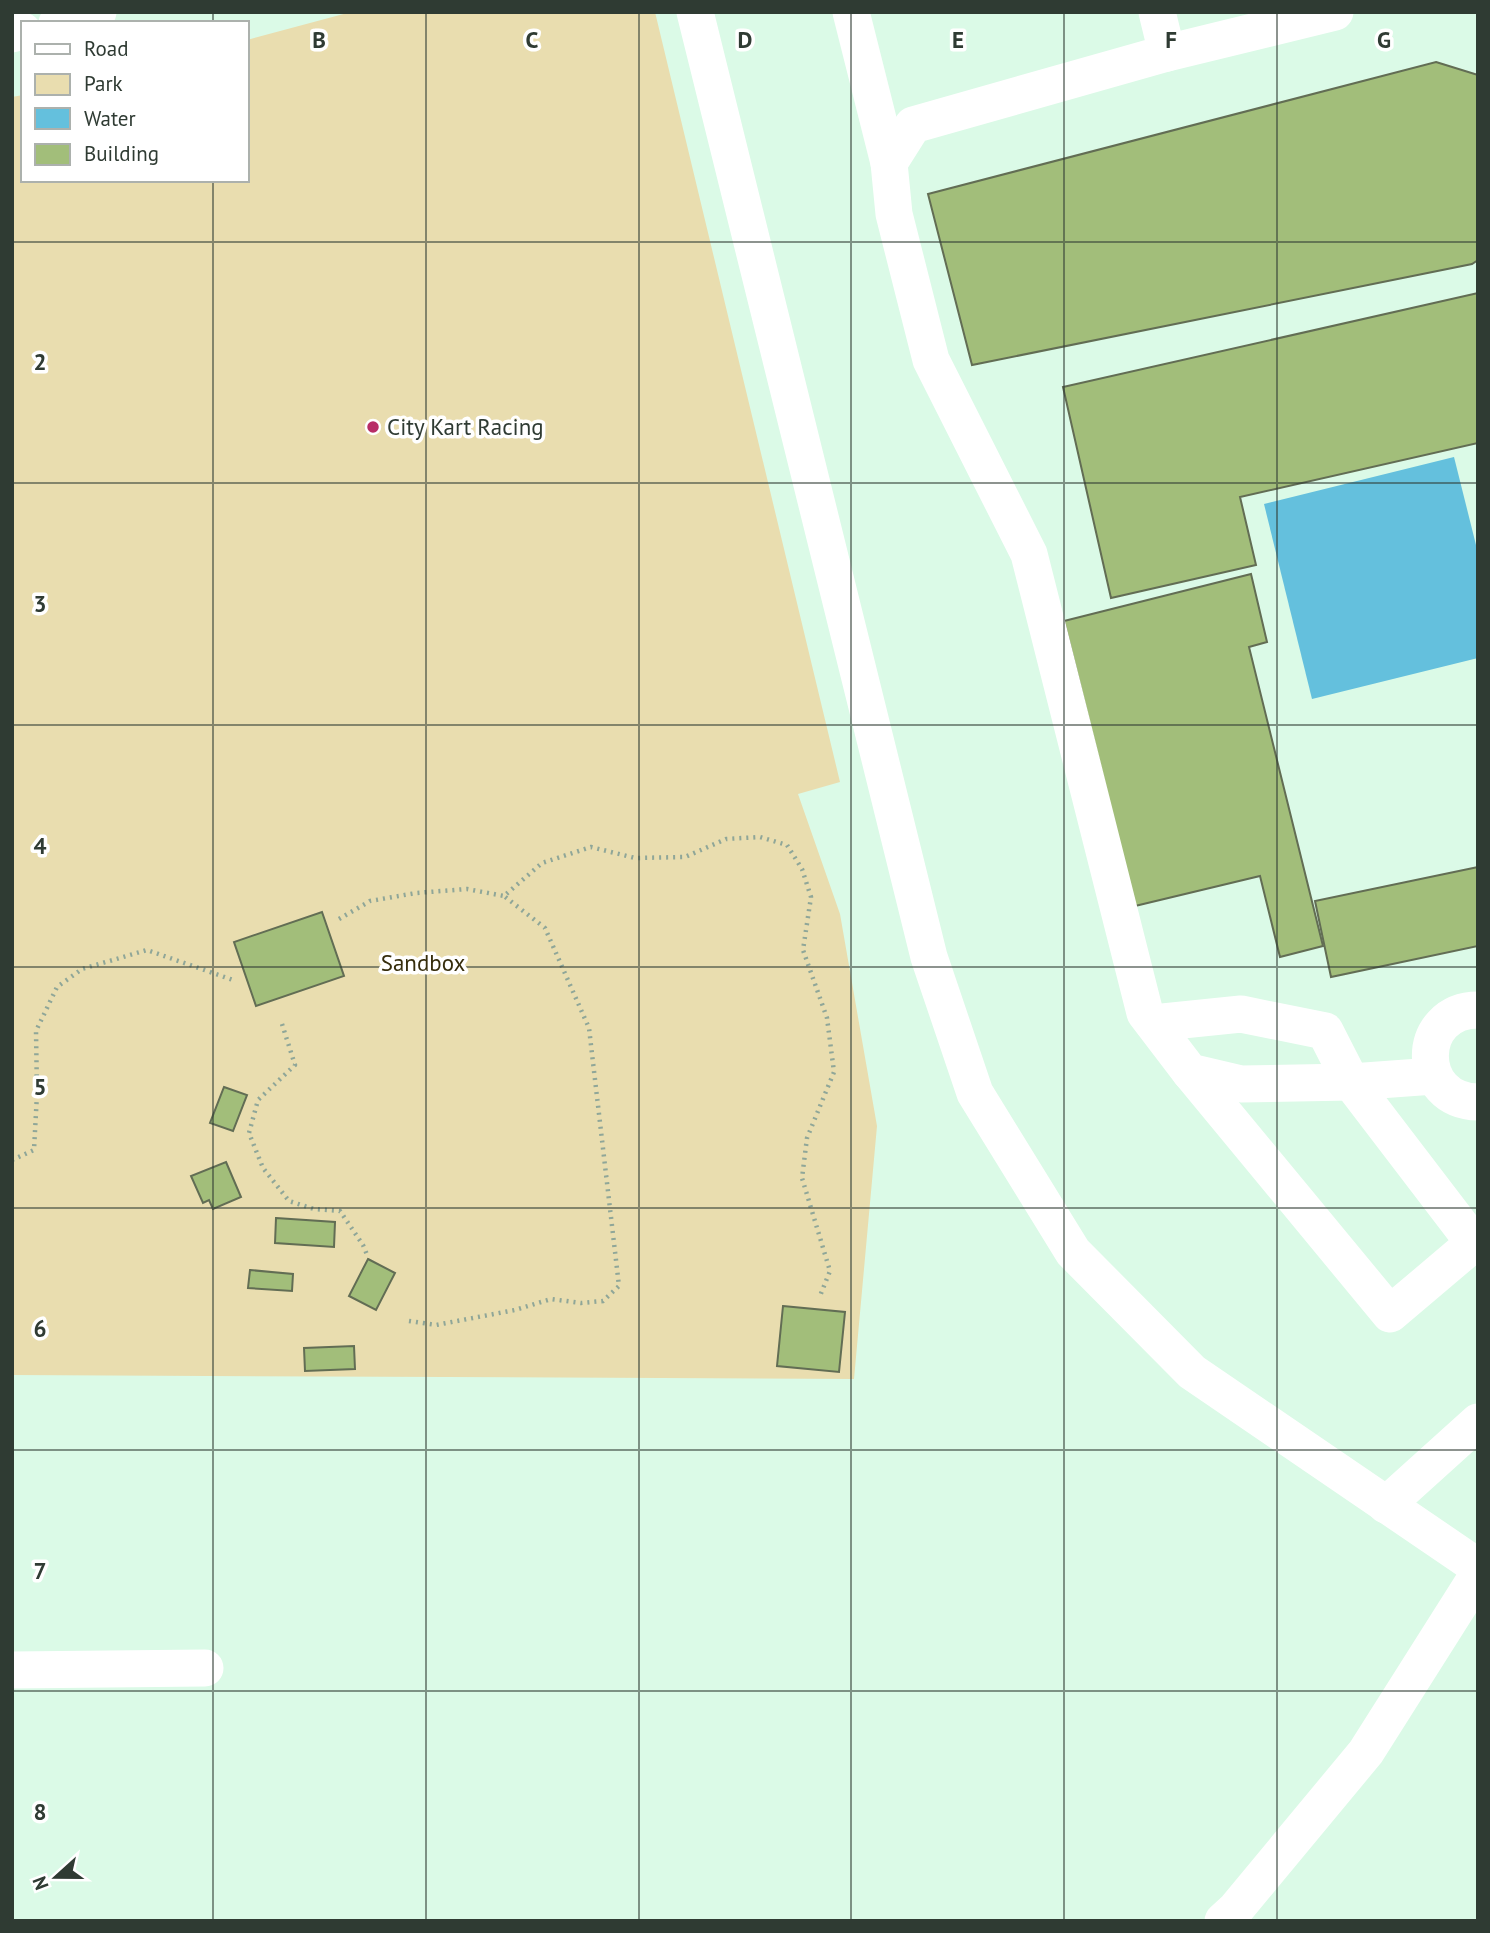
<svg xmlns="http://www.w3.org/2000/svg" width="1490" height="1933" viewBox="0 0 1490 1933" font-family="'PT Sans',sans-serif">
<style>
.green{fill:#e9ddaf}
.water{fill:#64c0dd}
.building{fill:#a2be7a;stroke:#626d54;stroke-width:2}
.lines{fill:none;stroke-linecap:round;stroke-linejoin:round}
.path{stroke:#8fa698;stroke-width:4.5;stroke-dasharray:2 5;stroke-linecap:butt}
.minor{stroke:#fff;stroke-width:37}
.grid{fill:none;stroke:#2f3b33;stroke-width:2;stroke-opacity:0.55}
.poi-dot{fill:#b82d66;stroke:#fff;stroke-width:2.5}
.labels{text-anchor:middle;stroke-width:7;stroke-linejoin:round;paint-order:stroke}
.poi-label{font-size:23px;fill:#2f3b33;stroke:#fff;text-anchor:start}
.park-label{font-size:23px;fill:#362d0c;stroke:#fff}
.grid-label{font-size:23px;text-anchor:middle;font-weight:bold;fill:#2f3b33;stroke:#fff;stroke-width:7;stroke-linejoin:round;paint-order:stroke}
</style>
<rect width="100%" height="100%" fill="#dbfae7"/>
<polygon class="green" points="351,12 655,12 840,782 798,794 840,914 877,1126 854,1379 12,1375 12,97 23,95 23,180 247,180 247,40"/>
<polygon class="water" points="1454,457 1478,553 1478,658 1312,699 1264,504"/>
<g class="building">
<polygon points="1436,62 1478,75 1478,260 1472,264 972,365 928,194"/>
<polygon points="1478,293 1478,443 1240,497 1256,565 1111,598 1063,387"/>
<polygon points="1251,574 1267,642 1249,647 1323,946 1280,957 1260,876 1135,906 1064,621"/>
<polygon points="1478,867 1478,946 1331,977 1315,901"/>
<polygon points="322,912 344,976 256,1006 234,942"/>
<polygon points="224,1087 247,1095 233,1131 210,1123"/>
<polygon points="226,1162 241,1197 213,1209 209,1200 203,1203 191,1176"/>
<polygon points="276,1218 335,1222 334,1247 275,1243"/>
<polygon points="368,1259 395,1273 376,1310 349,1296"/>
<polygon points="250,1270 293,1274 292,1291 248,1288"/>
<polygon points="783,1306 845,1312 839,1372 777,1366"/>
<polygon points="354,1346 355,1369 305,1371 304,1348"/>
</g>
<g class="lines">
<g class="path">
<polyline points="339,919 370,901 416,893 467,889 504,896"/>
<polyline points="282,1024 295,1065 258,1100 249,1133 263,1168 289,1201 314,1209 340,1211 363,1245 368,1257"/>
<polyline points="12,1160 34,1150 37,1094 36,1031 57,987 82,969 147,950 233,980"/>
<polyline points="409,1321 436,1325 515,1310 551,1299 581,1303 603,1301 619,1286 589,1028 545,928 504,896 542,863 591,847 635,858 685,857 726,839 760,837 787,845 802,869 811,897 803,950 827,1018 834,1072 807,1138 802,1178 830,1271 820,1296"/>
</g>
<g class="minor">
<polyline points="695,12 929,957 975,1093 1073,1252 1192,1372 1478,1567"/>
<polyline points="851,12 889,163"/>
<polyline points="1157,12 1167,53 913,125 889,163 894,214 931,360 1029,554 1145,1013 1190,1072 1241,1084 1351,1082 1434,1076"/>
<polyline points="57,23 98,12"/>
<polyline points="12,34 23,31"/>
<polyline points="1167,53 1335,12"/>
<path d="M1478 1010C1415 1010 1414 1101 1478 1102"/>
<polyline points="1153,1023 1241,1014 1325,1031 1351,1082 1474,1243 1390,1314 1190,1072"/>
<polyline points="1386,1505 1478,1422"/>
<polyline points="12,1670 205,1668"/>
<polyline points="1223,1921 1235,1910 1366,1752 1478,1575"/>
</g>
</g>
<path class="grid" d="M213 12V23M426 12V1921M639 12V1921M851 12V1921M1064 12V1921M1277 12V1921M213 180V1921M12 242H1478M12 483H1478M12 725H1478M12 967H1478M12 1208H1478M12 1450H1478M12 1691H1478"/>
<circle class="poi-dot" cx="373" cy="427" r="7"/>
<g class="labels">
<g class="poi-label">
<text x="387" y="435">City Kart Racing</text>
</g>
<g class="park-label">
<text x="423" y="971">Sandbox</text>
</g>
</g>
<g class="grid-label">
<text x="319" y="48">B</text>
<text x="532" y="48">C</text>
<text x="745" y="48">D</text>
<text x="958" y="48">E</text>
<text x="1171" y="48">F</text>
<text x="1384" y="48">G</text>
<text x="40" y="370">2</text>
<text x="40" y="612">3</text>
<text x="40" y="854">4</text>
<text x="40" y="1095">5</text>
<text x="40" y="1337">6</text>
<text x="40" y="1579">7</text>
<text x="40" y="1820">8</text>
</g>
<rect width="1490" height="1933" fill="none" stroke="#2f3b33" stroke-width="28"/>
<rect x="21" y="21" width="228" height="161" fill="#ffffff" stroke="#acb1ad" stroke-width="2"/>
<rect x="35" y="44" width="35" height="10" fill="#ffffff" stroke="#acb1ad" stroke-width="2"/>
<text x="84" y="56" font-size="21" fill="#2f3b33">Road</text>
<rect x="35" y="74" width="35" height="21" fill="#e9ddaf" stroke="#acb1ad" stroke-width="2"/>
<text x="84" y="91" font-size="21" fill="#2f3b33">Park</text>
<rect x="35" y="108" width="35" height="21" fill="#64c0dd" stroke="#acb1ad" stroke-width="2"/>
<text x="84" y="126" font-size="21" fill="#2f3b33">Water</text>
<rect x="35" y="144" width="35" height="21" fill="#a2be7a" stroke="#acb1ad" stroke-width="2"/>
<text x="84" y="161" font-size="21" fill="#2f3b33">Building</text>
<g transform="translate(56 1877) rotate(249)" stroke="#ffffff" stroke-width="5" paint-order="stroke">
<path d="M0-5L12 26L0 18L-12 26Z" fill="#2f3b33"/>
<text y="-10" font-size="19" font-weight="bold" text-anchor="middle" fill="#2f3b33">N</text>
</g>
</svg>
